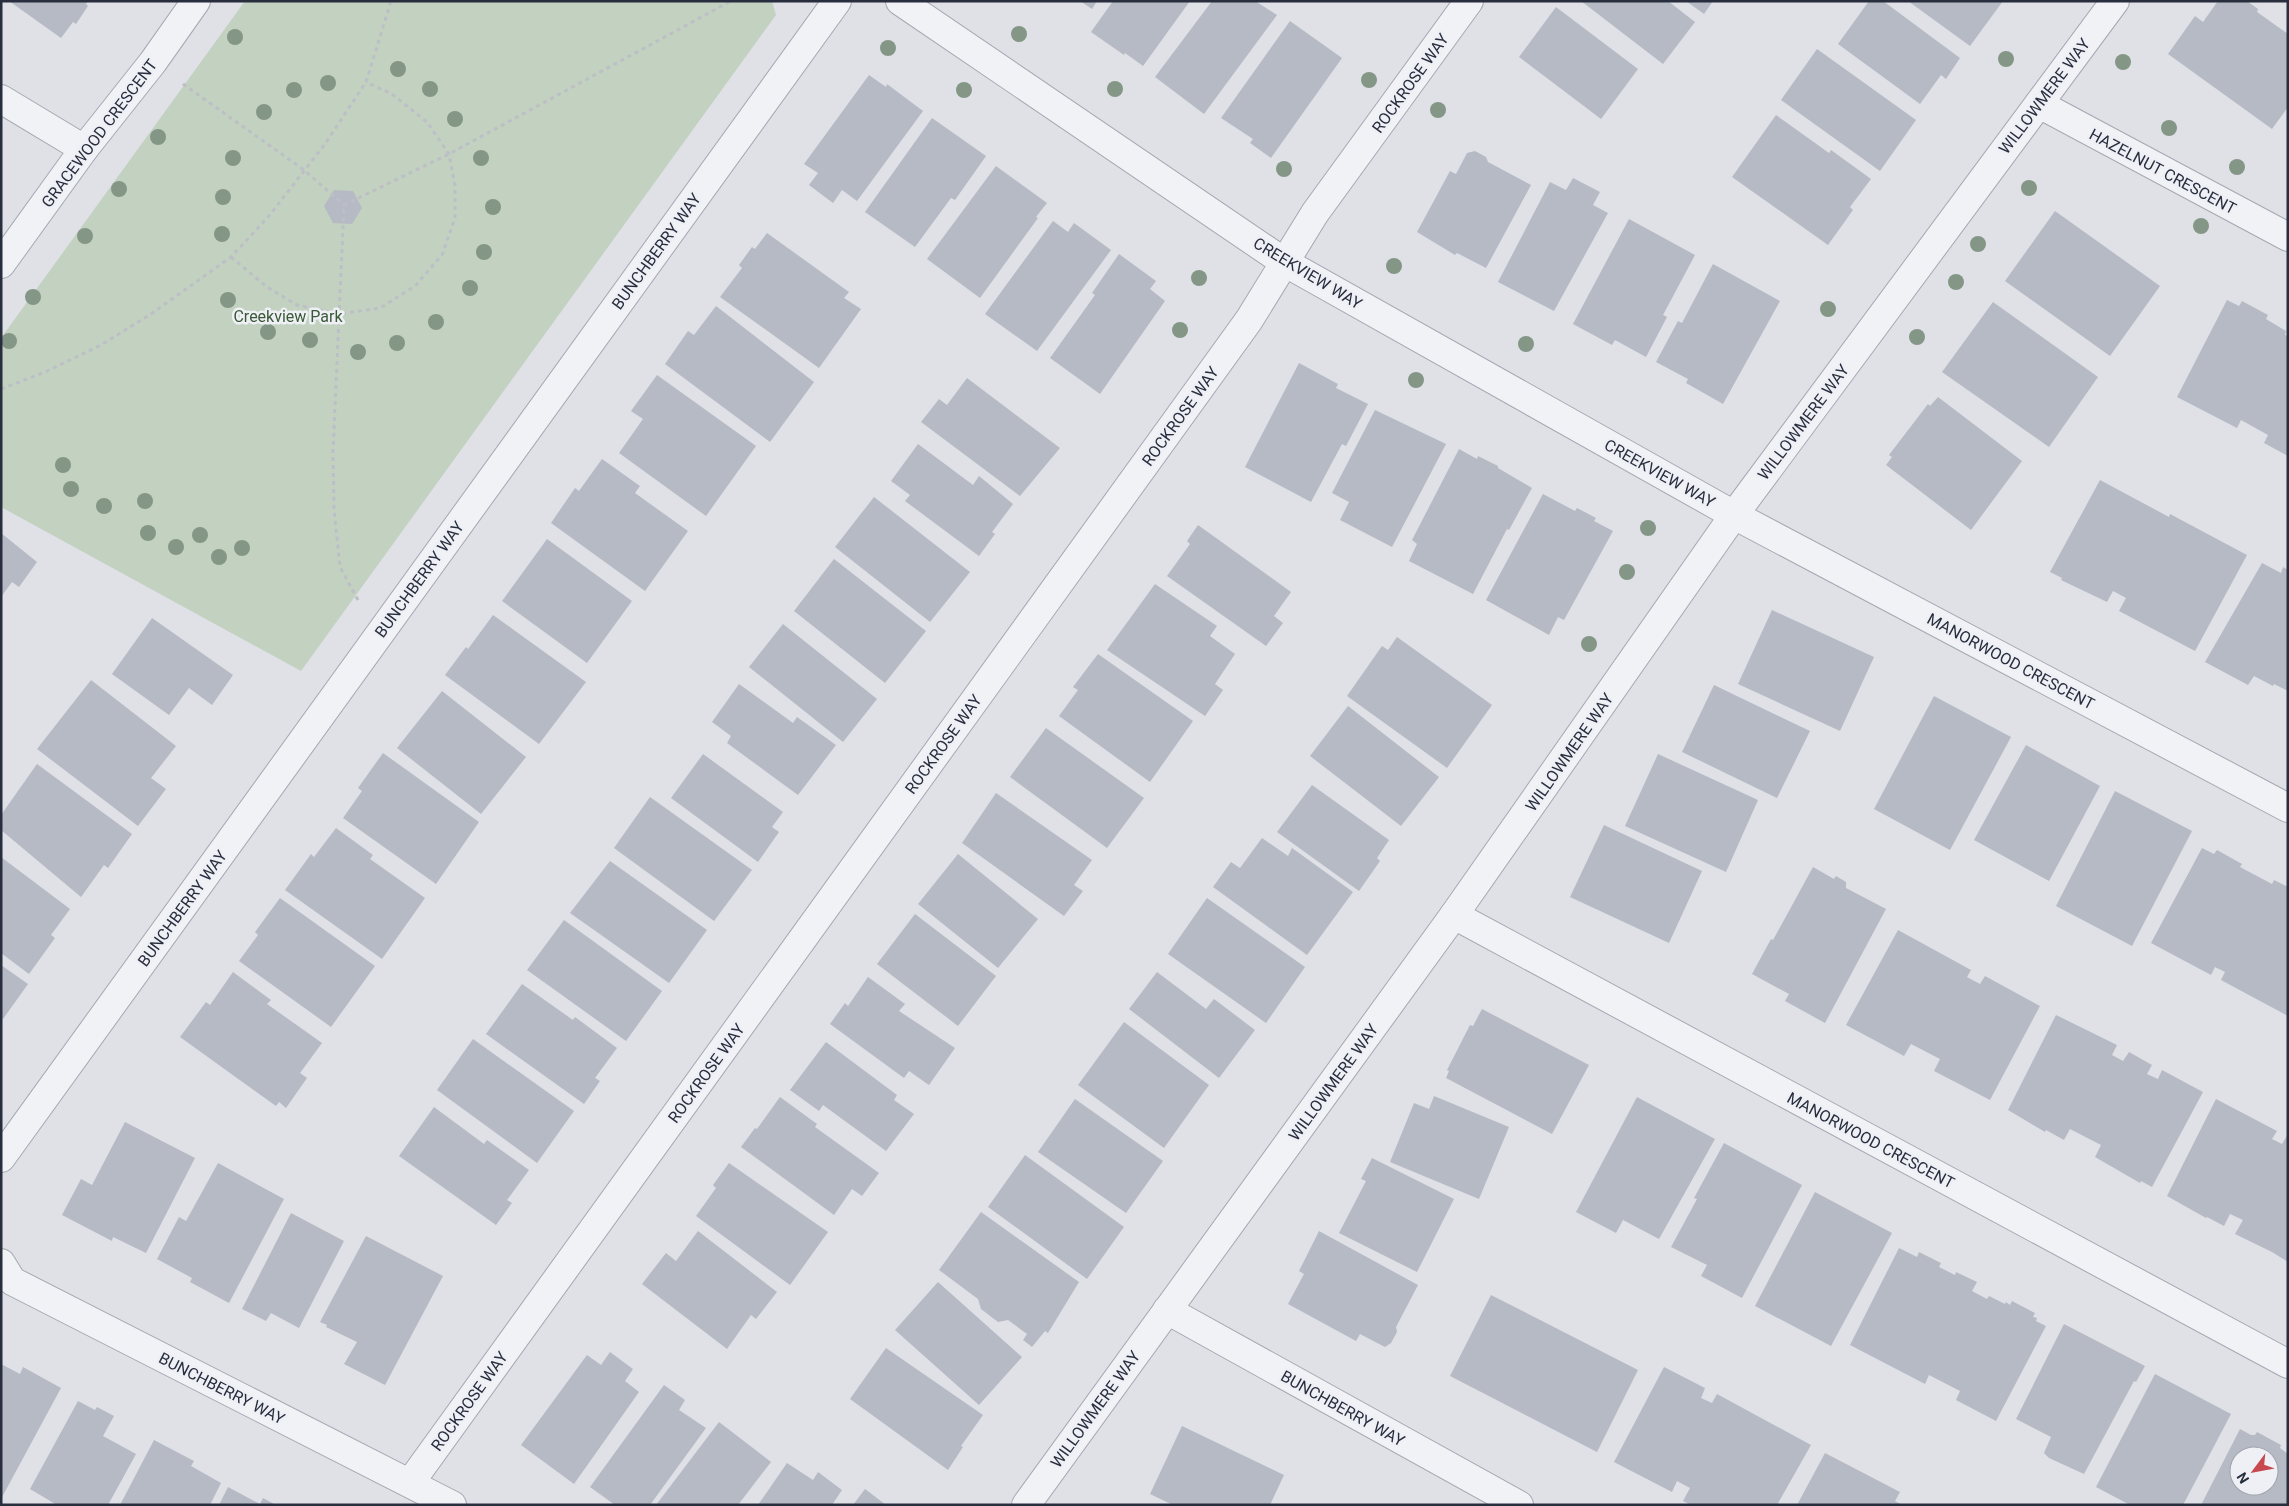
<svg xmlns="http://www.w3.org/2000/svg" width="2289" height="1506" viewBox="0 0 2289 1506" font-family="Roboto,sans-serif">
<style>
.green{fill:#c3d1c0}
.building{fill:#b6bac4;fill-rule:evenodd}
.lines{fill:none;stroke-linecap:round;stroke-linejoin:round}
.minor-casing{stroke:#a4a8b1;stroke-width:30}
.path{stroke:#bdbfc6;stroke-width:3;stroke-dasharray:4 4;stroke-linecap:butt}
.minor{stroke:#f1f2f6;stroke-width:28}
.tree{fill:#849686}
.labels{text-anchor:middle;stroke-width:5;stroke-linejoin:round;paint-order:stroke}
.street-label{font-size:16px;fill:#282e3e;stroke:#eef0f5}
.park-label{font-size:16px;fill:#3a5936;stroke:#eef0f5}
</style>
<rect width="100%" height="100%" fill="#dfe1e7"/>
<polygon class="green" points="245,1 772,1 776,15 301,671 1,507 1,338"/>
<g class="building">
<polygon points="9,1 88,1 86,4 88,6 76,24 73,22 61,38"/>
<polygon points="1080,1 1097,1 1092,9"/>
<polygon points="1113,1 1190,1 1143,66 1125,53 1124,55 1091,32"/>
<polygon points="1212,1 1255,1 1277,15 1204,114 1155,77"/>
<polygon points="1581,1 1668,1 1695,22 1663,64"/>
<polygon points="1686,1 1713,1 1704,14"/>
<polygon points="1869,1 1883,1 1960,58 1946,79 1941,75 1920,104 1838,44"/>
<polygon points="1908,1 2003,1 1970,46"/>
<polygon points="2218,1 2247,1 2258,9 2257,12 2288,34 2288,107 2272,129 2168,54 2195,16 2203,22"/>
<polygon points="1556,7 1638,69 1601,119 1519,57"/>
<polygon points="1290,21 1342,58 1271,158 1250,143 1253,139 1221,118"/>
<polygon points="1817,49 1916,120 1880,171 1781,100"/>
<polygon points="869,75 886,87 887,84 923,111 857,201 842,190 833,203 809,185 818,173 804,164"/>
<polygon points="1776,115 1829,153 1831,150 1871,179 1850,207 1853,210 1828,245 1732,177"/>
<polygon points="932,118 986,156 955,200 951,198 915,247 865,212"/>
<polygon points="1475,151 1486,157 1488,162 1531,185 1486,268 1457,253 1455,255 1417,232 1450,171 1456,174 1467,153"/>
<polygon points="996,166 1047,203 1036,217 1038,218 980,298 927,259"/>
<polygon points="1573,178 1600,192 1593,205 1608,213 1554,311 1498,282 1550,182 1566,190"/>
<polygon points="334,190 353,191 362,208 352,224 333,223 324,206"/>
<polygon points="2055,211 2160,286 2110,356 2005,281"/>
<polygon points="1629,219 1695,255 1663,315 1667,317 1646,357 1615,340 1612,345 1573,324"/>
<polygon points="1053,221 1068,232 1074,223 1111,250 1037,351 985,314"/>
<polygon points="767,233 849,292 844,298 861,309 819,368 720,297 742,268 739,265 752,247 755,249"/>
<polygon points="1119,254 1156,281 1150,289 1165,301 1100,394 1050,358 1095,295 1092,293"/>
<polygon points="1713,264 1780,301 1723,404 1686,383 1688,379 1656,362 1678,321 1682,323"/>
<polygon points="2227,300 2239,306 2242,301 2268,315 2266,319 2286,331 2285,335 2288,336 2288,456 2264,443 2268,435 2241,420 2237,428 2177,397"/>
<polygon points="1993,302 2098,377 2049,447 1942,372"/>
<polygon points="716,306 814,382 770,442 665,364 688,331 694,335"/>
<polygon points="1299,363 1338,384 1336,388 1368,404 1346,446 1342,444 1311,502 1245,467"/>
<polygon points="657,375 756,446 706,516 619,453 643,419 631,411"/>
<polygon points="967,378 1060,448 1020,496 921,422 939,399 947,405"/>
<polygon points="1938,397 2022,461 1971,530 1886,465 1892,457 1889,455 1928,404 1930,406"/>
<polygon points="1375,410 1446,444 1392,547 1340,520 1349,502 1332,493"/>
<polygon points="918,444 973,485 979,476 1013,504 992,532 995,534 979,556 905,501 910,495 891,481"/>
<polygon points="1459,449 1477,459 1478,456 1498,466 1498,468 1532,488 1509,530 1507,529 1473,594 1409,561 1417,544 1412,540"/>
<polygon points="602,459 640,486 635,493 688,531 645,591 551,523 575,488 579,491"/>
<polygon points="2100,480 2169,517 2170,514 2247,555 2195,651 2119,611 2126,598 2113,591 2107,602 2061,580 2062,578 2050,572"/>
<polygon points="1543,494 1575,511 1577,508 1596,518 1594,521 1613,531 1564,620 1558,617 1549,635 1486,600"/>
<polygon points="874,497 970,572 930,622 835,547"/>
<polygon points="1198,525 1291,592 1274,616 1283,623 1266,646 1167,576 1190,544 1187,541"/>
<polygon points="1,533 37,562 19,587 12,582 1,597"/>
<polygon points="547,539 632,601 587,663 502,601"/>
<polygon points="834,559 926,631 885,683 794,611"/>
<polygon points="2262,563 2281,573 2283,567 2288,570 2288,691 2274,684 2273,686 2254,676 2248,685 2205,662"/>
<polygon points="1155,584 1217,626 1210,636 1235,654 1215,684 1223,690 1205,716 1107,650"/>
<polygon points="1772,610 1874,657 1840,731 1738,684"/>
<polygon points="493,615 586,682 539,744 445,675 466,647 468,649"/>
<polygon points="152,618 233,675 212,705 189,688 169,715 112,674"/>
<polygon points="783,624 877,699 843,742 749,667"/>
<polygon points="1397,637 1492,705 1447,768 1347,696 1382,646 1388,650"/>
<polygon points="1098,654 1193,721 1150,782 1059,716 1078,690 1073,687"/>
<polygon points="91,680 176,746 151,778 166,789 138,826 37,749"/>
<polygon points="739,684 793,723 797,717 836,745 798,795 727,743 731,736 712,722"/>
<polygon points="1714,685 1810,731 1777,798 1682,752"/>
<polygon points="442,691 526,757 481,814 397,748"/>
<polygon points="1934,696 2011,737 1950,850 1874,809"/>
<polygon points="1348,706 1439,777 1401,826 1310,756"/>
<polygon points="1046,728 1144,798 1107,848 1010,777"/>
<polygon points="2026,745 2100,786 2049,881 1974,840"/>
<polygon points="383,753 479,822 436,884 343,818 362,791 358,788"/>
<polygon points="703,754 783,812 772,827 779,832 758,862 671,798"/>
<polygon points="1658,754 1758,800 1726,872 1625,826"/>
<polygon points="37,764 132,834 108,868 104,865 81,897 1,830 1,815"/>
<polygon points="1312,785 1389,840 1377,858 1380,861 1359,891 1277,832"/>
<polygon points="2115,791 2192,831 2132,946 2056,906"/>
<polygon points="996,793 1092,860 1074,885 1083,891 1064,916 962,843"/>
<polygon points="650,797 752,870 714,921 614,848"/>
<polygon points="1604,825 1702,871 1669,943 1570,897"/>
<polygon points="336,828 373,855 370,859 425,898 382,959 285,890 311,854 314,857"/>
<polygon points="1262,838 1288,856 1292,848 1353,892 1307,955 1213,887 1231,862 1240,868"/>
<polygon points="2202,848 2214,854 2217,850 2242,864 2240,867 2272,884 2274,880 2288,887 2288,1016 2221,980 2225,972 2215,967 2211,975 2151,943"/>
<polygon points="958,854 1038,919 998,968 918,904"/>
<polygon points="1,857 70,909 51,935 55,938 29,974 1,953"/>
<polygon points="610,861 707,930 669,983 570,913"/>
<polygon points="1813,867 1834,879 1836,876 1846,882 1846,888 1886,909 1825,1023 1785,1001 1789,994 1752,974 1771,939 1773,940"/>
<polygon points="280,898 375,966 331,1027 239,961 258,935 255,932"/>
<polygon points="1207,898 1305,967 1266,1023 1168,954"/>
<polygon points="915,914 996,976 958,1026 877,964"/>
<polygon points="564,920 662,991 626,1041 527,970"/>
<polygon points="1898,930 1971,970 1967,977 1980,984 1985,976 2040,1006 1990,1100 1934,1071 1940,1059 1911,1044 1904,1056 1846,1025"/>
<polygon points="1,965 28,984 3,1019 1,1018"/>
<polygon points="233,972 271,1000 267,1004 322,1043 300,1073 307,1078 286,1108 279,1102 276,1106 180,1037 206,1002 210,1005"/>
<polygon points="1157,972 1206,1009 1214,999 1255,1030 1219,1078 1129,1009"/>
<polygon points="868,977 905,1004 899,1011 955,1048 929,1085 909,1071 904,1078 830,1024 845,1003 848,1006"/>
<polygon points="522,984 573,1020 575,1017 617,1048 595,1078 600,1081 584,1104 486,1034"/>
<polygon points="1482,1009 1589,1065 1552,1134 1446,1078 1449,1071 1447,1070 1470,1025 1473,1026"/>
<polygon points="2056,1015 2117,1045 2112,1055 2123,1061 2129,1052 2152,1065 2147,1074 2158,1079 2162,1070 2203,1092 2152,1187 2141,1181 2140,1183 2095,1157 2101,1145 2070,1129 2064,1140 2046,1130 2045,1132 2008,1110"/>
<polygon points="1124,1022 1209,1085 1164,1148 1078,1085"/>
<polygon points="473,1039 574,1111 537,1163 437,1090"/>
<polygon points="826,1042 897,1095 894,1100 914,1114 886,1151 823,1105 819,1111 790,1090"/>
<polygon points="1434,1096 1509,1127 1479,1199 1390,1162 1414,1103 1429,1109"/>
<polygon points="780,1097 817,1124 815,1127 879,1173 862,1196 852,1189 834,1215 741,1147 755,1128 757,1129"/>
<polygon points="1637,1097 1715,1139 1659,1239 1623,1220 1616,1233 1576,1212"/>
<polygon points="1075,1099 1163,1161 1126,1213 1038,1152"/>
<polygon points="2216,1099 2277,1131 2272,1139 2282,1144 2288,1134 2288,1262 2272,1252 2235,1234 2243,1220 2230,1214 2224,1226 2207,1217 2206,1218 2167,1196"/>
<polygon points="434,1107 484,1144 487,1140 529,1170 507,1200 512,1203 496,1225 399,1156"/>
<polygon points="125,1122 195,1158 146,1253 113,1237 112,1241 62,1215 81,1179 92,1185"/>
<polygon points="1724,1143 1802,1185 1742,1298 1701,1276 1707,1265 1671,1247 1697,1199 1694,1198"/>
<polygon points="1025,1155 1124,1227 1087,1279 988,1207"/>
<polygon points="1372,1158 1454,1199 1417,1272 1339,1233 1366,1181 1361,1179"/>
<polygon points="218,1163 284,1199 229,1303 190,1282 192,1278 157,1259 179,1217 186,1221"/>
<polygon points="729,1163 828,1232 790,1285 696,1216 716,1188 713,1185"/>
<polygon points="1815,1192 1892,1233 1831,1346 1755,1306"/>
<polygon points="981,1212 1079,1282 1048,1333 1045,1331 1032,1347 1023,1340 1027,1334 1008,1320 998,1322 981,1309 978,1299 939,1270"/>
<polygon points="291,1213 344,1241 299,1328 271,1313 266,1321 242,1309"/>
<polygon points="698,1231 777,1292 756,1319 751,1315 727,1349 642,1284 666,1253 676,1261"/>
<polygon points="1319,1231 1418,1285 1396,1327 1397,1332 1391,1343 1385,1347 1360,1334 1356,1341 1288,1304 1304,1274 1299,1271"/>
<polygon points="366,1236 443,1276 385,1385 344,1364 357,1342 326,1327 327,1325 320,1322"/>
<polygon points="1899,1248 1917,1257 1919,1252 1941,1263 1939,1267 1955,1275 1956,1272 1977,1282 1972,1291 1987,1299 1989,1296 2005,1304 2006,1302 2010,1305 2012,1301 2035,1313 2033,1317 2037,1318 2036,1321 2046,1326 1996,1421 1956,1400 1960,1391 1929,1375 1925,1384 1850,1345"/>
<polygon points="938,1282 1022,1357 979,1405 895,1330"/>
<polygon points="1491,1295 1638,1370 1597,1452 1450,1376"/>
<polygon points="2064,1324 2145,1366 2136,1382 2134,1381 2084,1474 2049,1458 2044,1453 2051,1437 2016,1419"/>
<polygon points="886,1348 983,1415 961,1446 963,1447 948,1470 850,1399"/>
<polygon points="610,1352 633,1369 625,1381 639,1392 574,1484 521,1445 587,1355 601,1365"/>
<polygon points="1,1364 20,1374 23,1367 61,1388 1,1499"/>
<polygon points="1664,1367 1705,1388 1701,1398 1712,1403 1717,1394 1811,1445 1777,1505 1691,1505 1683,1501 1690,1488 1677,1481 1672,1492 1614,1462"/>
<polygon points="2155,1374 2231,1414 2183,1505 2130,1505 2096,1487"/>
<polygon points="664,1385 685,1400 679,1410 706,1428 650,1505 615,1505 590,1487"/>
<polygon points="78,1401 95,1410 97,1407 114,1416 103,1436 136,1454 108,1505 57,1505 30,1489"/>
<polygon points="719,1422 771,1462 738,1505 656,1505"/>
<polygon points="1182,1426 1284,1475 1270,1505 1173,1505 1150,1494"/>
<path d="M2240 1429 2251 1435H2255L2257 1432 2281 1445 2280 1448 2288 1454V1505H2201ZM2239 1456H2269V1486H2239Z"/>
<polygon points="154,1440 194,1461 191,1466 221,1483 210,1505 120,1505"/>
<polygon points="1825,1453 1900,1492 1895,1501 1902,1505 1797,1505"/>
<polygon points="787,1463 813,1480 818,1472 842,1490 832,1505 758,1505"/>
<polygon points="228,1487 260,1504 263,1498 276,1505 219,1505"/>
<polygon points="865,1489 886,1505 853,1505"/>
</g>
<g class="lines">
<g class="minor-casing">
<g id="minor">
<polyline points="900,1 1284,262 1734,515 2288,808"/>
<polyline points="1,99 84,149"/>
<polyline points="2039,104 2288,237"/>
<polyline points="1,264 84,149 153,62 196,1"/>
<polyline points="1454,915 2288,1364"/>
<polyline points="1,1158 837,1"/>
<polyline points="1,1263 12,1281 452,1505"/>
<polyline points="1167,1310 1519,1505"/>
<polyline points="410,1483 1249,320 1315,213 1469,1"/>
<polyline points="1026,1505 1454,915 1734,515 2115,1"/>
</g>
</g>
<g class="path">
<polyline points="183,84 304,170 344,205"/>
<polyline points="231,257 267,287 297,305 339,314 380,308 415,286 442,255 455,218 455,186 449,154 427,122 392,94 366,82"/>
<polyline points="1,389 45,372 101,345 151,314 231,257 269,216 325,144 366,82 391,1"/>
<polyline points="358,600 340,567 334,509 333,452 344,205 449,154 731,1"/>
</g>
<use href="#minor" class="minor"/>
</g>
<g class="tree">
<circle cx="1019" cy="34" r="8"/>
<circle cx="235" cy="37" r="8"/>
<circle cx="888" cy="48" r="8"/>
<circle cx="2006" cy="59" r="8"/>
<circle cx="2123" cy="62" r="8"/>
<circle cx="398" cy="69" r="8"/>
<circle cx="1369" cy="80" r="8"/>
<circle cx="328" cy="83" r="8"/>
<circle cx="430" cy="89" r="8"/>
<circle cx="1115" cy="89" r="8"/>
<circle cx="294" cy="90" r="8"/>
<circle cx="964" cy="90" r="8"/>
<circle cx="1438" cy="110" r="8"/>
<circle cx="264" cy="112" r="8"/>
<circle cx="455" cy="119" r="8"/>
<circle cx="2169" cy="128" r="8"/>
<circle cx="158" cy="137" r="8"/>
<circle cx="233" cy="158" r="8"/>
<circle cx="481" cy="158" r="8"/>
<circle cx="2237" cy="167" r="8"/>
<circle cx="1284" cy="169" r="8"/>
<circle cx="2029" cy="188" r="8"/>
<circle cx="119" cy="189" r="8"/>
<circle cx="223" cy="197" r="8"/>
<circle cx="493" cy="207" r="8"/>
<circle cx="2201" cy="226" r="8"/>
<circle cx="222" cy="234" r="8"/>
<circle cx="85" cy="236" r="8"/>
<circle cx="1978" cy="244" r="8"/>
<circle cx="484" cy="252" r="8"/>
<circle cx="1394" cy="266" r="8"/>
<circle cx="1199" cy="278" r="8"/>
<circle cx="1956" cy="282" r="8"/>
<circle cx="470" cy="288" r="8"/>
<circle cx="33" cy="297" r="8"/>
<circle cx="228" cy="300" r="8"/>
<circle cx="1828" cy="309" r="8"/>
<circle cx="436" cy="322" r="8"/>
<circle cx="1180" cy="330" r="8"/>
<circle cx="268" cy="332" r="8"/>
<circle cx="1917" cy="337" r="8"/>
<circle cx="310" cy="340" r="8"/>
<circle cx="9" cy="341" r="8"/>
<circle cx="397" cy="343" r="8"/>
<circle cx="1526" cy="344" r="8"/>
<circle cx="358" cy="352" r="8"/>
<circle cx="1416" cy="380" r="8"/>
<circle cx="63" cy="465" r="8"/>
<circle cx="71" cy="489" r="8"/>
<circle cx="145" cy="501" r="8"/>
<circle cx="104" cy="506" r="8"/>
<circle cx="1648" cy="528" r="8"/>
<circle cx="148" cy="533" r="8"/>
<circle cx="200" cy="535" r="8"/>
<circle cx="176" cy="547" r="8"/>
<circle cx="242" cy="548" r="8"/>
<circle cx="219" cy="557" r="8"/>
<circle cx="1627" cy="572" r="8"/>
<circle cx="1589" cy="644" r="8"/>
</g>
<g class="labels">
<g class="street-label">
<text transform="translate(1410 83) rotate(-54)" y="6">ROCKROSE WAY</text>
<text transform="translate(2044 96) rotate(-53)" y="6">WILLOWMERE WAY</text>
<text transform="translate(99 133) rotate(-53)" y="6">GRACEWOOD CRESCENT</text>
<text transform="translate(2163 171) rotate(28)" y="6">HAZELNUT CRESCENT</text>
<text transform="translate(656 251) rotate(-54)" y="6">BUNCHBERRY WAY</text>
<text transform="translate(1308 273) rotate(31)" y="6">CREEKVIEW WAY</text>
<text transform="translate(1180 416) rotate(-54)" y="6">ROCKROSE WAY</text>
<text transform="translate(1803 422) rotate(-53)" y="6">WILLOWMERE WAY</text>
<text transform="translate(1660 473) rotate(29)" y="6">CREEKVIEW WAY</text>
<text transform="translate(419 579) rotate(-54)" y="6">BUNCHBERRY WAY</text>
<text transform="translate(2011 661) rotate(28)" y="6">MANORWOOD CRESCENT</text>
<text transform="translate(943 744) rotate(-54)" y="6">ROCKROSE WAY</text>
<text transform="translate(1569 752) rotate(-55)" y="6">WILLOWMERE WAY</text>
<text transform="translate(182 908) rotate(-54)" y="6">BUNCHBERRY WAY</text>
<text transform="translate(706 1073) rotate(-54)" y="6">ROCKROSE WAY</text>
<text transform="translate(1333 1082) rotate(-54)" y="6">WILLOWMERE WAY</text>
<text transform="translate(1871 1140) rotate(28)" y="6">MANORWOOD CRESCENT</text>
<text transform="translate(222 1388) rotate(27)" y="6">BUNCHBERRY WAY</text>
<text transform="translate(469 1401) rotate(-54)" y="6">ROCKROSE WAY</text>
<text transform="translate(1343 1408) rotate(29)" y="6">BUNCHBERRY WAY</text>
<text transform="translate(1095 1409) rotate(-54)" y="6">WILLOWMERE WAY</text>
</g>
<g class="park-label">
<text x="288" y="322">Creekview Park</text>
</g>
</g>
<rect width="2289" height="1506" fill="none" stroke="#282e3e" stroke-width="5"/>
<g transform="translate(2254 1471) rotate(238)"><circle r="24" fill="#eef0f5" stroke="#9fa2ac"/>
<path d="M0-4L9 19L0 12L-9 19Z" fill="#c84850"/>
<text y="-8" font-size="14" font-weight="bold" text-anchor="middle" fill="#282e3e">N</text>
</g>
</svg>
